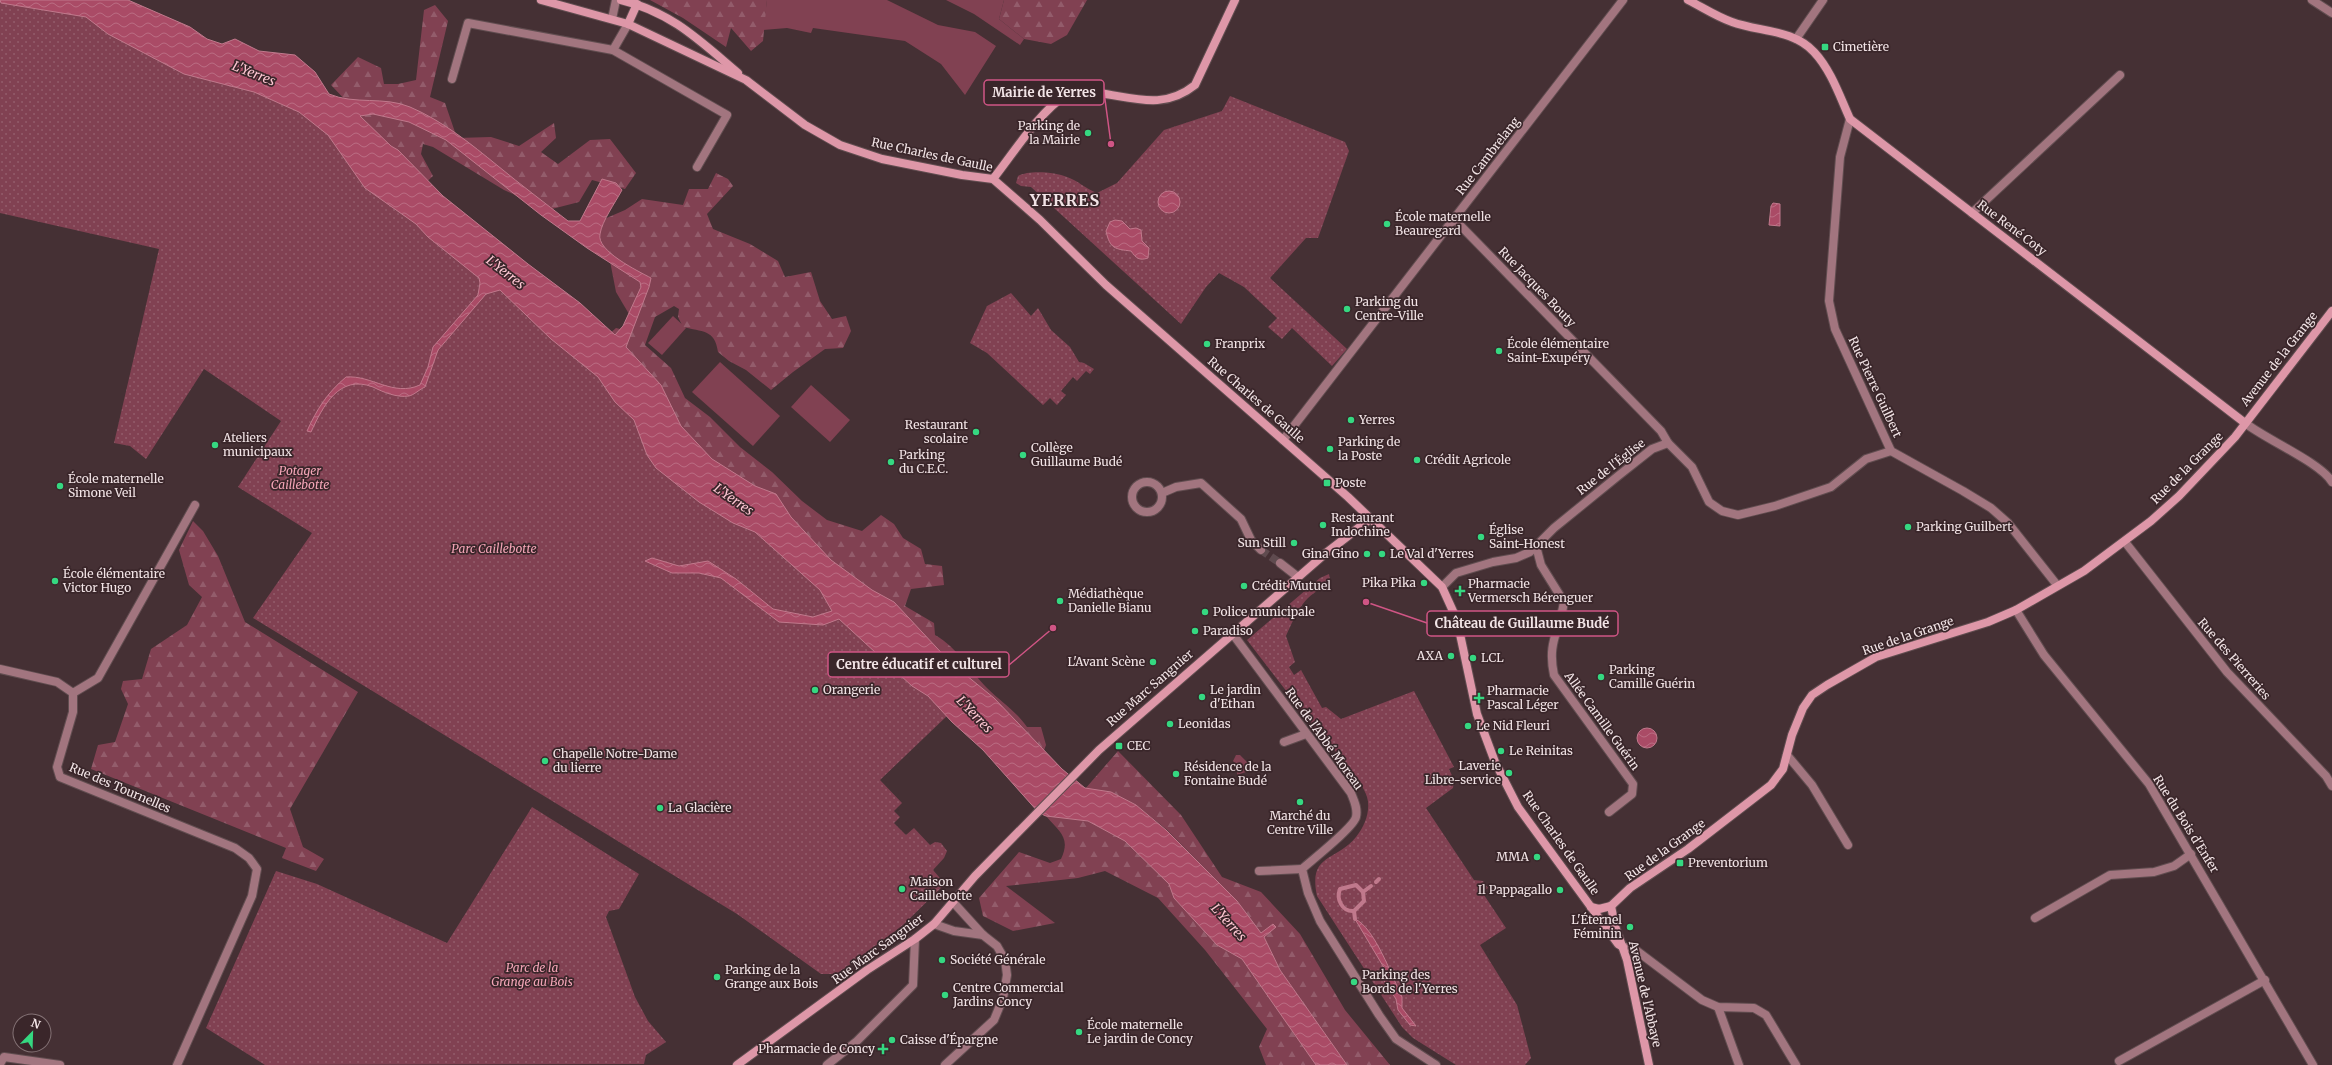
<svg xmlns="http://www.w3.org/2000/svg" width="2332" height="1065" viewBox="0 0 2332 1065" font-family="Merriweather,serif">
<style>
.grass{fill:#814152}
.forest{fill:url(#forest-firs)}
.park{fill:url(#park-dots)}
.water{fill:url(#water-waves);stroke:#c0798c;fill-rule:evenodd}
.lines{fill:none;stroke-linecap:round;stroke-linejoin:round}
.stream{stroke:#c0798c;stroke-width:4}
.street-tunnel{stroke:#5f4b4f;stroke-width:8;stroke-dasharray:8 4;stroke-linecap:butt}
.street-casing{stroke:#614d50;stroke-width:10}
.secondary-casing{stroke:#614d50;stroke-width:10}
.street{stroke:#a2757f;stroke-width:8}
.secondary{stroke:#de97a8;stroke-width:8}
.poi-dot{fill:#35d881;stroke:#3a262a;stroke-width:1.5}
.labels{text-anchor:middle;stroke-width:3.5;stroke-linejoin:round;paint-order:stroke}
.poi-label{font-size:12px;fill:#f2e4e6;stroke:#3a262a;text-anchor:start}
.street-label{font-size:12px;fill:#f2e4e6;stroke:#3a262a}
.park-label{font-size:12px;font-style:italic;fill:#f4a5b7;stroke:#3a262a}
.water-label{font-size:13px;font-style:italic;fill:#fec7d3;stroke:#3a262a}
.district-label{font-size:16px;font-weight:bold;letter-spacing:1px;fill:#f2e4e6;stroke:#3a262a}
.leader{fill:none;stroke:#d05585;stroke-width:1.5}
.callout-dot{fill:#d05585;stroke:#3a262a;stroke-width:1.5}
.callout{fill:#3a262a;stroke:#d05585;stroke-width:1.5}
.callout-label{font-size:13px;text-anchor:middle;font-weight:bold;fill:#f2e4e6}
</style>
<defs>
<pattern id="forest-firs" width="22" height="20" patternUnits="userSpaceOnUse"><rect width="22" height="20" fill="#814152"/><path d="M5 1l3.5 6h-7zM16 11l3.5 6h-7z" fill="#935c6b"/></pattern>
<pattern id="park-dots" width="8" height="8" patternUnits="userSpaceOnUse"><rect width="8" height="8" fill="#814152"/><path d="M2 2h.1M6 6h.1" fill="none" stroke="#935c6b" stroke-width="1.8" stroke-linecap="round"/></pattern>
<pattern id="water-waves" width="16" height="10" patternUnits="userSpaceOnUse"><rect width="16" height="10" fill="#aa4b66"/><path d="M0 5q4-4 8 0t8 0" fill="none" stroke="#ba6d83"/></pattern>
</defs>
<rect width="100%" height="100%" fill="#453034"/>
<g class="grass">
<polygon points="767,0 887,0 938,25 975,32 996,46 965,95 941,64 905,41 813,28 811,33 787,28 763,30"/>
<polygon points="946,0 1004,0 999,19 1024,39 1020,45 974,14"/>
<polygon points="673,316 686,328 662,355 648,343"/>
<polygon points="720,362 780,416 753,446 692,392"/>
<polygon points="811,385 850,420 830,442 791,407"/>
<polygon points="1236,755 1240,755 1251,766 1246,772 1237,775 1237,765 1233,761"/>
</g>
<g class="forest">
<polygon points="650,0 767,0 763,41 751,51 731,28 726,47 683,18"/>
<polygon points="1004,0 1087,0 1067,35 1051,44 1024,39 999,19"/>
<polygon points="435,5 448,21 430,97 445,103 457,138 491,137 519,146 554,123 556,138 541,152 558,164 590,140 610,139 636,173 625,189 592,180 579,202 548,210 504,190 433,147 423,144 421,154 433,176 419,189 364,136 372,128 331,85 358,57 381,68 384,84 398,84 416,80 424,10"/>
<path d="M716 173 728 179 733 186 707 214 713 229 750 244 778 261 785 277 811 272 820 301 832 319 846 316 851 331 843 348 825 349 793 372 771 390 746 370 729 361 718 352C715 329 702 332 683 327L678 317 679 309 674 306 655 317 645 345 671 368 685 398 710 417 740 447 772 472 802 501 827 520 862 531 881 515 894 524 903 538 921 549 925 564 942 566 944 585 911 589 905 606 934 623 935 635C958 648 969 670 987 688 1001 702 1016 711 1027 727H1041L1046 745 1042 756 716 478 607 336 616 328 624 330 629 314 616 292 610 261 598 244 595 223 625 210 642 199 683 205 689 189H708Z"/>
<polygon points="193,521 203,531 218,556 245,622 358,692 290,809 303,847 324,859 316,871 282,858 286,848 91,769 98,745 115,742 128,704 121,689 123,681 142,679 151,649 187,625 202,597 189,585 179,550"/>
<polygon points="1118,751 1181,815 1222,877 1261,892 1300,934 1345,1010 1390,1065 1347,1065 1280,970 1264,937 1275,927 1273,924 1261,933 1237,901 1166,829 1136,805 1111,792 1085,789"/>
<path d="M1046 816 1088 821 1125 841 1169 884 1174 898 1217 945 1242 959 1316 1065H1266L1259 1047 1267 1029 1205 950 1158 898 1105 871 1078 878 1006 886 1055 923 1013 931 983 916 979 898 1019 852 1050 863 1061 859C1071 838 1060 832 1046 816Z"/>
</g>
<g class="park">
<polygon points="0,0 86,13 278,98 324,127 599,374 751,526 820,587 948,715 880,780 902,803 894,811 900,817 894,823 906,835 914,828 930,845 935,842 941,843 947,851 944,858 933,870 945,884 902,926 837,974 821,974 737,914 253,618 312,533 238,487 281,421 204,369 146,459 130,446 114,443 159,249 0,213"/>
<path d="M1230 96 1345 142 1349 151 1318 238H1306L1270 278 1347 349 1332 366 1292 328 1282 339 1268 327 1277 318 1244 287 1219 273 1206 287 1181 324 1031 187 1021 186 1016 183 1018 176C1029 170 1055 172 1067 177 1077 180 1086 189 1097 193L1117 183 1164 130 1222 111Z"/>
<polygon points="1011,293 1031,316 1038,308 1051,330 1070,347 1079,362 1084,363 1094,369 1090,374 1086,371 1077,381 1073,377 1061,391 1066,395 1057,405 1050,398 1043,405 987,353 970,343 987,306"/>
<path d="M1329 574 1331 585C1304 593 1297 612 1286 636L1295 662 1289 667 1294 675 1301 670 1322 708 1326 707 1341 719 1414 691 1454 767 1449 769 1454 780 1453 788 1426 808 1474 880 1483 881 1488 888 1482 892 1506 928 1480 945 1517 1005 1531 1058 1525 1065H1456L1413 1038 1402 1027 1317 896C1308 853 1336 862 1356 837 1365 826 1371 810 1367 797 1362 780 1336 752 1324 738 1298 706 1272 673 1247 640L1320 578Z"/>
<polygon points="532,807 639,874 619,909 609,911 606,917 635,997 648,1021 666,1042 646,1055 644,1064 265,1065 206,1028 276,871 317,884 447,943"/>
</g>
<g class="water">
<path d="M0 0H128L190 27 207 39 222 44 235 39 259 51 295 55 315 72 329 94C355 105 384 96 410 107 443 121 471 144 498 166 521 185 545 203 568 221H580L602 179 616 183 622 190C615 203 602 221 600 234 596 251 638 271 651 278L649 287 626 347 661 385 681 426 712 459 755 486 776 494 791 517 831 560 872 590 894 602 950 662 994 698 1062 769 1085 788 1111 792 1136 805 1166 830 1237 901 1261 933 1273 924 1276 927 1264 937 1280 970 1347 1065H1316L1242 959 1217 945 1174 898 1169 884 1125 841 1088 821 1046 816 1039 813 983 750 952 722 928 696 912 686 839 619 823 625 779 622 721 578 699 573H672L645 561 652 558 679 566 708 561 736 579 773 609 813 617 832 611 820 590 755 532 733 523 699 502 656 468 647 455 634 420 615 402 598 377 551 339 500 290 486 294 438 350 425 387C420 389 414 395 409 396 397 398 383 392 373 387 339 374 323 406 311 432L307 431C317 409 327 393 346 377 372 375 393 397 420 385L428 367 433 347 478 295 480 283 479 278 428 237 416 224 365 188 328 135 299 112 254 92 184 74 108 34 86 17 1 3ZM373 114 409 122 446 140 541 215 587 248 640 282 641 287 623 326 615 335 580 303 528 264 443 196 398 150 391 146 360 116Z"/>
<circle cx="1169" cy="202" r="11"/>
<polygon points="1773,203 1780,204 1780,226 1769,225 1771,206"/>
<path d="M1115 220 1122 221 1130 229 1136 228 1141 230 1142 241 1149 248 1148 258C1139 261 1136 258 1131 251 1115 249 1110 249 1106 231L1110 222Z"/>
<circle cx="1647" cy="738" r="10"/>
<path d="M1355 919C1375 928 1392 977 1402 997V1008L1416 1026 1410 1025 1398 1010 1396 999 1384 981 1386 971Z"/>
</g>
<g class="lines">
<g class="stream">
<polyline points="1376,882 1379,879"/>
<path d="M1354 911C1342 912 1336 899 1340 889L1356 885 1363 892"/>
<polyline points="1355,919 1354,911 1364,901 1363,892 1371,886"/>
</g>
<polyline class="street-tunnel" points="1261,550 1280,563"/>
<g class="street-casing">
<g id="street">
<polyline points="2312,0 2332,13"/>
<polyline points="612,19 616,0"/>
<polyline points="1796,39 1823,0"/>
<polyline points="613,50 727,115 697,167"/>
<polyline points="452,79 468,23 613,50 628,24"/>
<polyline points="1850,119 1840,157 1829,301 1835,329 1891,451 1963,491 1991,508 2008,523 2057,585"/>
<polyline points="1972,213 2120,75"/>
<polyline points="1454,219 1661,431 1668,443"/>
<path d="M2245 423C2267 440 2321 463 2332 482"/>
<polyline points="1283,440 1623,0"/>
<circle cx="1147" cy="497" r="15"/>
<polyline points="1162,493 1176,487 1201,483 1241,519 1251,540 1261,550"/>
<polyline points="2125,542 2227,672 2326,776 2332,786"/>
<path d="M1536 546 1541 565 1564 602C1559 633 1547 642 1554 675L1633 784 1632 794 1609 812"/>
<polyline points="1280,563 1298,577"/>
<polyline points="1442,587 1456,573 1493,562 1516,558 1530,552 1554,528 1618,476 1652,449 1668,443 1692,467 1709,502 1722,511 1738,515 1775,506 1831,487 1866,459 1891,451"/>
<polyline points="2016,610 2044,655 2149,784 2313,1065"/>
<path d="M1232 633 1351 793C1354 801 1358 808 1356 817 1354 827 1312 860 1302 869L1308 893 1320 921 1379 1015 1396 1039 1436 1065"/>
<polyline points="0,669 57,682 73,693"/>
<polyline points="1284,742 1306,734"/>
<polyline points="1787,755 1812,785 1848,845"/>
<polyline points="1259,871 1302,869"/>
<polyline points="2035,918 2110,875 2154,872 2174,866 2191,854"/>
<polyline points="934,924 954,931 983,935"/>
<polyline points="1623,947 1633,948 1702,1000 1718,1007 1754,1008 1766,1015 1796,1065"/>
<polyline points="1718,1007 1739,1065"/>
<polyline points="2119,1061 2265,980"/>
<polyline points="0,1064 4,1057 60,1065"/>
<polyline points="177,1065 252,896 257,869 249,858 235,848 60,777 57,767 73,712 73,693 98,678 195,505"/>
<polyline points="827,1065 856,1042 913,985 915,939"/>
<polyline points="945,1065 994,1020 1003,998 1007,975 1005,960 997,946 983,935 953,902"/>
</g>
</g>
<g class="secondary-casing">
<g id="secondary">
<polyline points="541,0 628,24 746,80 805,125 840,145 882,159 962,175 993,179 1040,220 1106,285 1348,497 1442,587 1457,620 1477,714 1495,762 1518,807 1618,944 1623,947"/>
<path d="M621 0C671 12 699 40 738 73"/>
<path d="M1688 0C1702 7 1717 17 1732 22 1759 32 1793 29 1814 52 1831 70 1840 97 1850 119L2245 423"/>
<polyline points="628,24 637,4"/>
<path d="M993 179C1012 155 1040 111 1066 95 1076 89 1089 91 1099 93 1135 98 1164 110 1195 85L1235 0"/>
<polyline points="1611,906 1615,926 1627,960 1649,1065"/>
<polyline points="1591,907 1599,909 1611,906 1630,888 1688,849 1771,785 1783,769 1792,735 1803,708 1812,695 1827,685 1876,657 1988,622 2016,610 2084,571 2151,521 2179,496 2235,437 2332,311"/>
<polyline points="737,1065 867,970 915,939 934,924 975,876 1099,750 1326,553 1370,519"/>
</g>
</g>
<use href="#street" class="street"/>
<use href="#secondary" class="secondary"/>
</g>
<g class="poi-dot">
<rect x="1821" y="43" width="8" height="8" rx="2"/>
<circle cx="1088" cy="133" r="4"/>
<circle cx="1387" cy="224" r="4"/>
<circle cx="1347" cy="309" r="4"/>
<circle cx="1207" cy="344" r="4"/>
<circle cx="1499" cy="351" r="4"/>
<circle cx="1351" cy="420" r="4"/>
<circle cx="976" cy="432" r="4"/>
<circle cx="215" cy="445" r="4"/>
<circle cx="1330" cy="449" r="4"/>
<circle cx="1023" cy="455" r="4"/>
<circle cx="1417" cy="460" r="4"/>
<circle cx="891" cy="462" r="4"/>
<rect x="1323" y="479" width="8" height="8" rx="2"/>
<circle cx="60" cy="486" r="4"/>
<circle cx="1323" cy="525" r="4"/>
<circle cx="1908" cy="527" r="4"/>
<circle cx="1481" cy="537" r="4"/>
<circle cx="1294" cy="543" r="4"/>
<circle cx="1367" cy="554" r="4"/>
<circle cx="1382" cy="554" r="4"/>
<circle cx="55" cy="581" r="4"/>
<circle cx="1424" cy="583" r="4"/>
<circle cx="1244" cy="586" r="4"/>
<path d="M1458 585h4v4h4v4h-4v4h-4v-4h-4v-4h4z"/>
<circle cx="1060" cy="601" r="4"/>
<circle cx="1205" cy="612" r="4"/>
<circle cx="1195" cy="631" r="4"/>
<circle cx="1451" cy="656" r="4"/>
<circle cx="1473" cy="658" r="4"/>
<circle cx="1153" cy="662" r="4"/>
<circle cx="1601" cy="677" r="4"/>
<circle cx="815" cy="690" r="4"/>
<circle cx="1202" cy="697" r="4"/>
<path d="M1477 692h4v4h4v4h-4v4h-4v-4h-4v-4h4z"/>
<circle cx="1170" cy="724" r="4"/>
<circle cx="1468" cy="726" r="4"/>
<rect x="1115" y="742" width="8" height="8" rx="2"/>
<circle cx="1501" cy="751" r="4"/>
<circle cx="545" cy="761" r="4"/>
<circle cx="1509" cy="773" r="4"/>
<circle cx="1176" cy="774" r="4"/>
<circle cx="1300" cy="802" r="4"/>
<circle cx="660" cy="808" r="4"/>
<circle cx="1537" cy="857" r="4"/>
<rect x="1676" y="859" width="8" height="8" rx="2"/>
<circle cx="902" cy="889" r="4"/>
<circle cx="1560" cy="890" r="4"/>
<circle cx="1630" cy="927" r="4"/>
<circle cx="942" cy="960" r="4"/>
<circle cx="717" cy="977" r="4"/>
<circle cx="1354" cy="982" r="4"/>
<circle cx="945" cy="995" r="4"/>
<circle cx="1079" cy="1032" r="4"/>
<circle cx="892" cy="1040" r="4"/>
<path d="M881 1043h4v4h4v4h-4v4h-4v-4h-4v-4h4z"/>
</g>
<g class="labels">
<g class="poi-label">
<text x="1833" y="51">Cimetière</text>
<text x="1080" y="130" text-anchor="end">Parking de<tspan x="1080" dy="14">la Mairie</tspan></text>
<text x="1395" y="221">École maternelle<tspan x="1395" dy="14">Beauregard</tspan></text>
<text x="1355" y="306">Parking du<tspan x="1355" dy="14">Centre-Ville</tspan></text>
<text x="1215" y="348">Franprix</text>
<text x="1507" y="348">École élémentaire<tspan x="1507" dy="14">Saint-Exupéry</tspan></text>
<text x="1359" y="424">Yerres</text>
<text x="968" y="429" text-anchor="end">Restaurant<tspan x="968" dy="14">scolaire</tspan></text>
<text x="223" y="442">Ateliers<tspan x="223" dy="14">municipaux</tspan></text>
<text x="1338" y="446">Parking de<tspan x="1338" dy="14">la Poste</tspan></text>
<text x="1031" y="452">Collège<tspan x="1031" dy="14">Guillaume Budé</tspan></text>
<text x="899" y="459">Parking<tspan x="899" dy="14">du C.E.C.</tspan></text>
<text x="1425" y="464">Crédit Agricole</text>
<text x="68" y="483">École maternelle<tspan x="68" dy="14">Simone Veil</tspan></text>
<text x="1335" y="487">Poste</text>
<text x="1331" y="522">Restaurant<tspan x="1331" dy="14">Indochine</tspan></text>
<text x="1916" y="531">Parking Guilbert</text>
<text x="1489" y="534">Église<tspan x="1489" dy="14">Saint-Honest</tspan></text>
<text x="1286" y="547" text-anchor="end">Sun Still</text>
<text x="1359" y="558" text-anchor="end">Gina Gino</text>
<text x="1390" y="558">Le Val d'Yerres</text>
<text x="63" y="578">École élémentaire<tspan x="63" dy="14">Victor Hugo</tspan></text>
<text x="1416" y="587" text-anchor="end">Pika Pika</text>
<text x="1468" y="588">Pharmacie<tspan x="1468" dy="14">Vermersch Bérenguer</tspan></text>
<text x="1252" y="590">Crédit Mutuel</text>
<text x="1068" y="598">Médiathèque<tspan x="1068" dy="14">Danielle Bianu</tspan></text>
<text x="1213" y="616">Police municipale</text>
<text x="1203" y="635">Paradiso</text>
<text x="1443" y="660" text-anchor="end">AXA</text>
<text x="1481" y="662">LCL</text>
<text x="1145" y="666" text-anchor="end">L'Avant Scène</text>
<text x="1609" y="674">Parking<tspan x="1609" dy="14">Camille Guérin</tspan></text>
<text x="823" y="694">Orangerie</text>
<text x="1210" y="694">Le jardin<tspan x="1210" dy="14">d'Ethan</tspan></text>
<text x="1487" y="695">Pharmacie<tspan x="1487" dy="14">Pascal Léger</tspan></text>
<text x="1178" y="728">Leonidas</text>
<text x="1476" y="730">Le Nid Fleuri</text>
<text x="1127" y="750">CEC</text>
<text x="1509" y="755">Le Reinitas</text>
<text x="553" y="758">Chapelle Notre-Dame<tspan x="553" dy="14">du lierre</tspan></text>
<text x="1501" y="770" text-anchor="end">Laverie<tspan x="1501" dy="14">Libre-service</tspan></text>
<text x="1184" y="771">Résidence de la<tspan x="1184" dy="14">Fontaine Budé</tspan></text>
<text x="668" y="812">La Glacière</text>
<text x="1300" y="820" text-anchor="middle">Marché du<tspan x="1300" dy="14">Centre Ville</tspan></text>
<text x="1529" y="861" text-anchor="end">MMA</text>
<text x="1688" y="867">Preventorium</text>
<text x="910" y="886">Maison<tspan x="910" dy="14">Caillebotte</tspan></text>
<text x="1552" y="894" text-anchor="end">Il Pappagallo</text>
<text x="1622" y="924" text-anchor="end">L'Éternel<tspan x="1622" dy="14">Féminin</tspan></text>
<text x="950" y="964">Société Générale</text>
<text x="725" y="974">Parking de la<tspan x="725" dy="14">Grange aux Bois</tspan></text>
<text x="1362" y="979">Parking des<tspan x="1362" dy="14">Bords de l'Yerres</tspan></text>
<text x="953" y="992">Centre Commercial<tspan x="953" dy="14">Jardins Concy</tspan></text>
<text x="1087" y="1029">École maternelle<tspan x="1087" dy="14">Le jardin de Concy</tspan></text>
<text x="900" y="1044">Caisse d'Épargne</text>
<text x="875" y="1053" text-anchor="end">Pharmacie de Concy</text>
</g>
<g class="street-label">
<text transform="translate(932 155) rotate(12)" y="4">Rue Charles de Gaulle</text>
<text transform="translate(1488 156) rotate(-52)" y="4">Rue Cambrelang</text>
<text transform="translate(2012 228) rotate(37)" y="4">Rue René Coty</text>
<text transform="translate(1537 287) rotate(46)" y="4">Rue Jacques Bouty</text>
<text transform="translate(2279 359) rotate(-52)" y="4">Avenue de la Grange</text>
<text transform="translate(1875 387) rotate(65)" y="4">Rue Pierre Guilbert</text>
<text transform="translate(1256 400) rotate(41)" y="4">Rue Charles de Gaulle</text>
<text transform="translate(1611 467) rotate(-38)" y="4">Rue de l'Église</text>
<text transform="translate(2187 468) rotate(-45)" y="4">Rue de la Grange</text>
<text transform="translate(1908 636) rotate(-19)" y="4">Rue de la Grange</text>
<text transform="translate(2234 659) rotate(49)" y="4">Rue des Pierreries</text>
<text transform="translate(1150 688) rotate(-41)" y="4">Rue Marc Sangnier</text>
<text transform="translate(1602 721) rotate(54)" y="4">Allée Camille Guérin</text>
<text transform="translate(1324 739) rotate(54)" y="4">Rue de l'Abbé Moreau</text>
<text transform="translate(120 788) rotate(23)" y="4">Rue des Tournelles</text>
<text transform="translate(2186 824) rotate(58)" y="4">Rue du Bois d'Enfer</text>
<text transform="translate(1561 843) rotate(55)" y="4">Rue Charles de Gaulle</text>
<text transform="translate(1665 850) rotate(-36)" y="4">Rue de la Grange</text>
<text transform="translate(878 949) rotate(-36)" y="4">Rue Marc Sangnier</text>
<text transform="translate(1645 994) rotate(77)" y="4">Avenue de l'Abbaye</text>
</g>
<g class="park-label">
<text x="300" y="475">Potager<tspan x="300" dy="14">Caillebotte</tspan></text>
<text x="494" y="553">Parc Caillebotte</text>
<text x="532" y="972">Parc de la<tspan x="532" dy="14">Grange au Bois</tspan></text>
</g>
<g class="water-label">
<text transform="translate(254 73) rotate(22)" y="5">L'Yerres</text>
<text transform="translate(506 272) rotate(38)" y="5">L'Yerres</text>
<text transform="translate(734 499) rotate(35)" y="5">L'Yerres</text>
<text transform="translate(975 714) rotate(46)" y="5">L'Yerres</text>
<text transform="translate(1229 922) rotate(48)" y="5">L'Yerres</text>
</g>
<g class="district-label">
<text x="1065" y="206">YERRES</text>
</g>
</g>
<path class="leader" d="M1111 144L1104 92M1366 602L1427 623M1053 628L1009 665"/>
<g class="callout-dot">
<circle cx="1111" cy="144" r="4"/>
<circle cx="1366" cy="602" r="4"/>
<circle cx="1053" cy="628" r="4"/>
</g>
<g class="callout">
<rect x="984" y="80" width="120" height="25" rx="4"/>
<rect x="1427" y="611" width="191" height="25" rx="4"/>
<rect x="828" y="652" width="181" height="25" rx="4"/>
</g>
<g class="callout-label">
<text x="1044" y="97">Mairie de Yerres</text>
<text x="1522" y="628">Château de Guillaume Budé</text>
<text x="919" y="669">Centre éducatif et culturel</text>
</g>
<g transform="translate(32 1033) rotate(23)"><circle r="19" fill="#3a262a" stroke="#847275"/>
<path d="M0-3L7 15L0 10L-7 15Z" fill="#35d881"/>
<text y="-6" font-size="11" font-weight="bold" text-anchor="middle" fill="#f2e4e6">N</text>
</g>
</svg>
